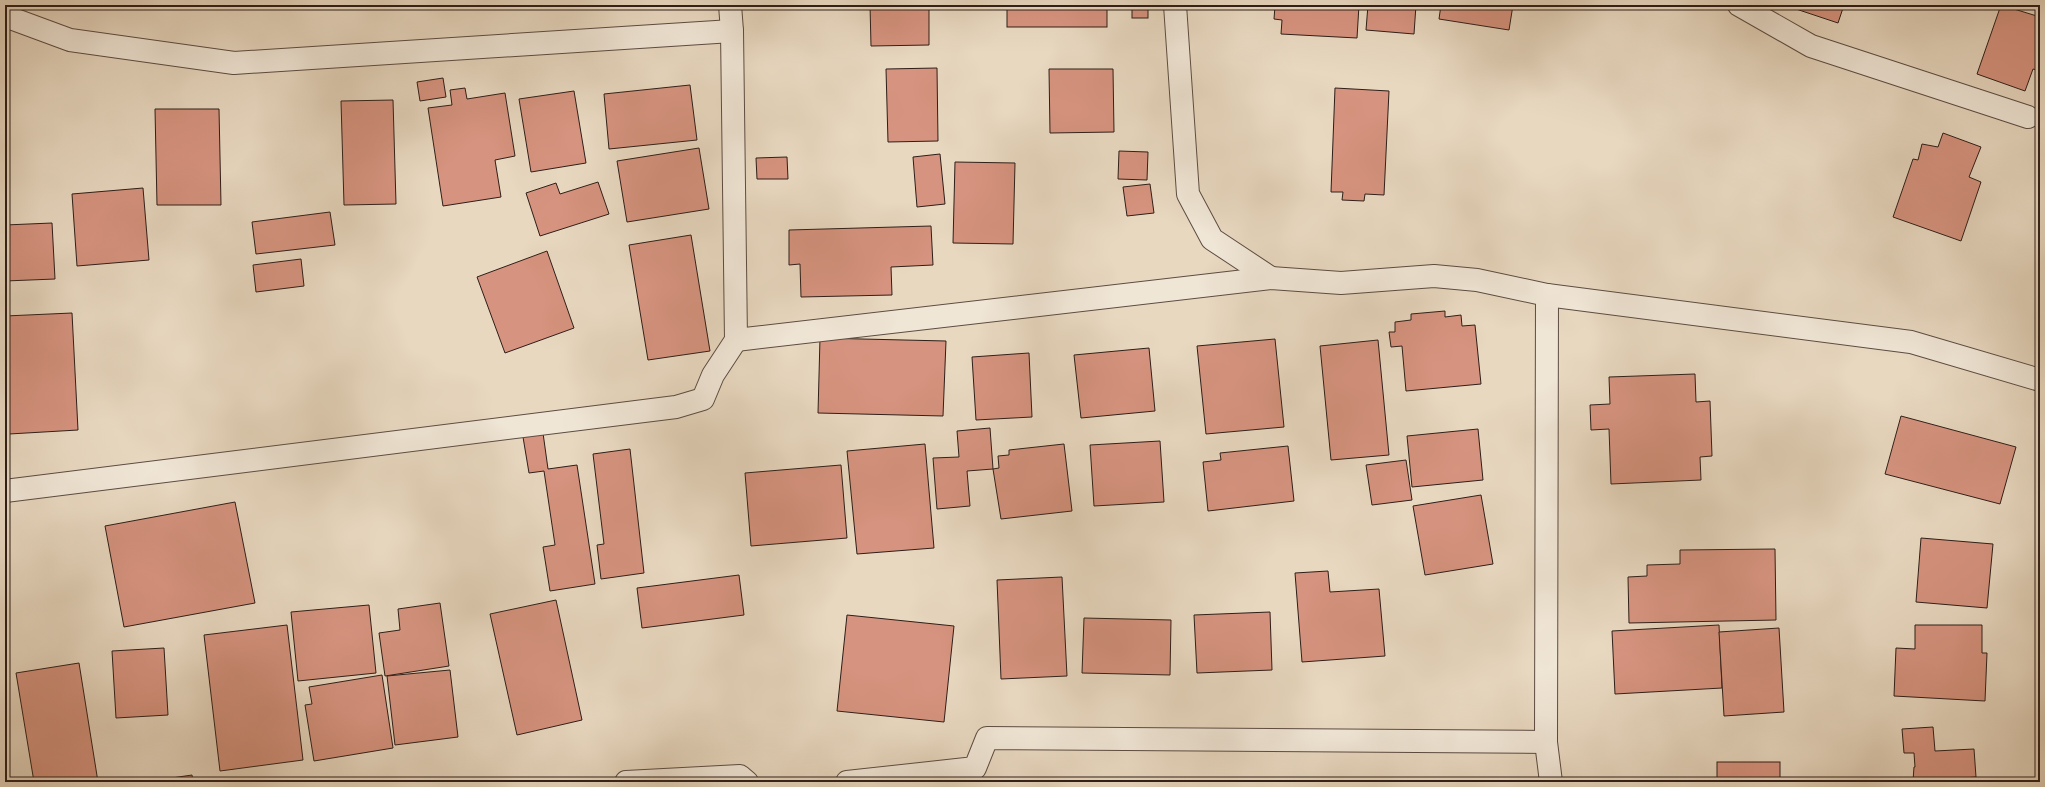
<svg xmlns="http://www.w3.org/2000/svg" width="2045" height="787" viewBox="0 0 2045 787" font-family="'Old Standard TT',serif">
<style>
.building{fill:#d6937f;stroke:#2e1e18}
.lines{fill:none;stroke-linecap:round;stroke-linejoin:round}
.minor-casing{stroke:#5c4c42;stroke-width:24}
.minor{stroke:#f0e6d6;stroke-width:22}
</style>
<rect width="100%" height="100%" fill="#e8d8c0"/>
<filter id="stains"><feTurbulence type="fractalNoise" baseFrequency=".005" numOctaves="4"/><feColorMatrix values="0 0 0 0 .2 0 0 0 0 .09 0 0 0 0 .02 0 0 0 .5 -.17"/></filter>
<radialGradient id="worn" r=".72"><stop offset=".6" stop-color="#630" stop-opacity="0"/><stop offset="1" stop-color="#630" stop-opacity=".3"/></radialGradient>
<g class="building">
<polygon points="870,5 929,5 929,45 871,46"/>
<rect x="1007" y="5" width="100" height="22"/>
<rect x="1132" y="5" width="16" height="13"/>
<polygon points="1359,5 1357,38 1281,34 1282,20 1274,19 1275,6 1266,6"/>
<polygon points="1368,5 1416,5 1414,34 1366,30"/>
<polygon points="1441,5 1513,5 1509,30 1439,19"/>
<polygon points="1784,5 1844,5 1838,23"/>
<polygon points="2001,5 2040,17 2040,71 2033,69 2025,91 1977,74"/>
<polygon points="937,68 938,141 888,142 886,69"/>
<polygon points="1049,69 1113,69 1114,132 1050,133"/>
<polygon points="443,78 446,97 420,101 417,82"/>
<polygon points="690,85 697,140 609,149 604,94"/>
<polygon points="465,88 467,99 505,93 515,156 495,160 501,197 443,206 428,108 452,105 450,90"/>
<polygon points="1335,88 1389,91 1384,195 1365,194 1364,201 1342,200 1343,192 1331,192"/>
<polygon points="574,91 586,163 531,172 519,99"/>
<polygon points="393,100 396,204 344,205 341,101"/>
<polygon points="155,109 219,109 221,205 157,205"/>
<polygon points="1943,133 1981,147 1969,177 1981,182 1961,241 1893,217 1913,159 1918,160 1922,144 1938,147"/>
<polygon points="699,148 709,209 627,222 617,161"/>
<polygon points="1119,151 1148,152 1147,180 1118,179"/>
<polygon points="940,154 945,204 917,207 913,157"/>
<polygon points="787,157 788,179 757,179 756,158"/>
<polygon points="955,162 1015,163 1013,244 953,243"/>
<polygon points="598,182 609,214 540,236 526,193 556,183 560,194"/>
<polygon points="1150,184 1154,213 1127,216 1123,187"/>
<polygon points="143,188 149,260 77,266 72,194"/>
<polygon points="330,212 335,245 256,254 252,222"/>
<polygon points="52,223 55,279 5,281 5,225"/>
<polygon points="931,226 933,265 891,267 892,295 801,297 800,264 789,265 789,230"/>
<polygon points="691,235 710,351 648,360 629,245"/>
<polygon points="547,251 574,328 505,353 477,277"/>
<polygon points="301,259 304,286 256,292 253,265"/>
<polygon points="1445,311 1445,317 1461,315 1462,326 1475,325 1481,384 1406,391 1402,346 1391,347 1389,332 1395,332 1395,322 1411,320 1411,314"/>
<polygon points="72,313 78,430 9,434 5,316"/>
<polygon points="820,338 946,341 943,416 818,413"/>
<polygon points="1275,339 1284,427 1206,434 1197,346"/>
<polygon points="1378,340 1389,455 1331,460 1320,346"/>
<polygon points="1149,348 1155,411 1081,418 1074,355"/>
<polygon points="1029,353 1032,417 976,420 972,357"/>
<polygon points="1695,374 1696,402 1710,401 1712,456 1700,457 1701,480 1611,484 1609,429 1591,430 1590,405 1610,404 1609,377"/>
<polygon points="1901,416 2016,447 2000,504 1885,474"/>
<polygon points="990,428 993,469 967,471 970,506 937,509 933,458 959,457 957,431"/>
<polygon points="1478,429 1483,480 1412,487 1407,436"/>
<polygon points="543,433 548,469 577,465 595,584 550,591 543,547 555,545 544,471 529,473 523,437"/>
<polygon points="1160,441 1164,502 1094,506 1090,445"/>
<polygon points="925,444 934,548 857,554 847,451"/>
<polygon points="1064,444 1072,511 1001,519 993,469 999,468 998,456 1009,455 1009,450"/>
<polygon points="1288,446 1294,501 1208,511 1203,462 1221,460 1220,453"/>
<polygon points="630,449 644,573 601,579 597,545 604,544 593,454"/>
<polygon points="1406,460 1412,500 1372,505 1366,465"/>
<polygon points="841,465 847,538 751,546 745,473"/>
<polygon points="1481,495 1493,564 1425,575 1413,506"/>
<polygon points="235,502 255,603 124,627 105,526"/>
<polygon points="1921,538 1993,544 1987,608 1916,602"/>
<polygon points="1775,549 1776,620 1629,623 1628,577 1647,576 1647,565 1680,564 1680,550"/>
<polygon points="1328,571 1330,592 1379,589 1385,656 1302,662 1295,573"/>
<polygon points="739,575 744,615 642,628 637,588"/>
<polygon points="1062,577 1067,676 1001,679 997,580"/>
<polygon points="556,600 582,720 517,735 490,614"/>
<polygon points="440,603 449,666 385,676 379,633 400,630 398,609"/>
<polygon points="369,605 376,673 298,681 291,612"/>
<polygon points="1270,612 1272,670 1197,673 1194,615"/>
<polygon points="847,615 954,626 944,722 837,711"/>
<polygon points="1084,618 1171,620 1170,675 1082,673"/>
<polygon points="287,625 303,760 220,771 204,635"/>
<polygon points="1719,625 1722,688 1615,694 1612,631"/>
<polygon points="1915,625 1982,625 1982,653 1987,653 1985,701 1894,696 1896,648 1915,649"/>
<polygon points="1779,628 1784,712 1724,716 1719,632"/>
<polygon points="164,648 168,715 116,718 112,651"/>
<polygon points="79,663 98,782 34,782 16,673"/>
<polygon points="450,670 458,737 395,745 387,676"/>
<polygon points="382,675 393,748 314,761 305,705 312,704 309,687"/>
<polygon points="1933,727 1935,751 1974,749 1976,777 1963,778 1963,782 1893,782 1913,781 1914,767 1915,767 1914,753 1904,753 1902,729"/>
<rect x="1717" y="762" width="63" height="20"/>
<polygon points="192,775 193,782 158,782 158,780"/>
</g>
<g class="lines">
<g class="minor-casing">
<g id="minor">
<polyline points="1175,5 1188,194 1212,239 1271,278"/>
<polyline points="1739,5 1811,46 2028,117"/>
<polyline points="5,16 70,40 234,63 732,31"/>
<polyline points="1547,295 1546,742 1551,782"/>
<polyline points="736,340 1271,278 1341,283 1434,276 1477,280 1547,295 1911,342 2040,380"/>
<polyline points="5,491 676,407 703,399 713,375 736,340 732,31 730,5"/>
<polyline points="626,782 740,776 747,782"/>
<polyline points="847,782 975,768 987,738 1546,742"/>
</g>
</g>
<use href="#minor" class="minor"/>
</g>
<rect width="2045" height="787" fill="none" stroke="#e8d8c0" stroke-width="20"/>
<rect x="6" y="6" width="2033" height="775" fill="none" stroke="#2e1e18" stroke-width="2"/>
<rect x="10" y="10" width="2025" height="767" fill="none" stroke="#2e1e18"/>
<rect width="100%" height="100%" filter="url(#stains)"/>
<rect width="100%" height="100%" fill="url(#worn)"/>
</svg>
